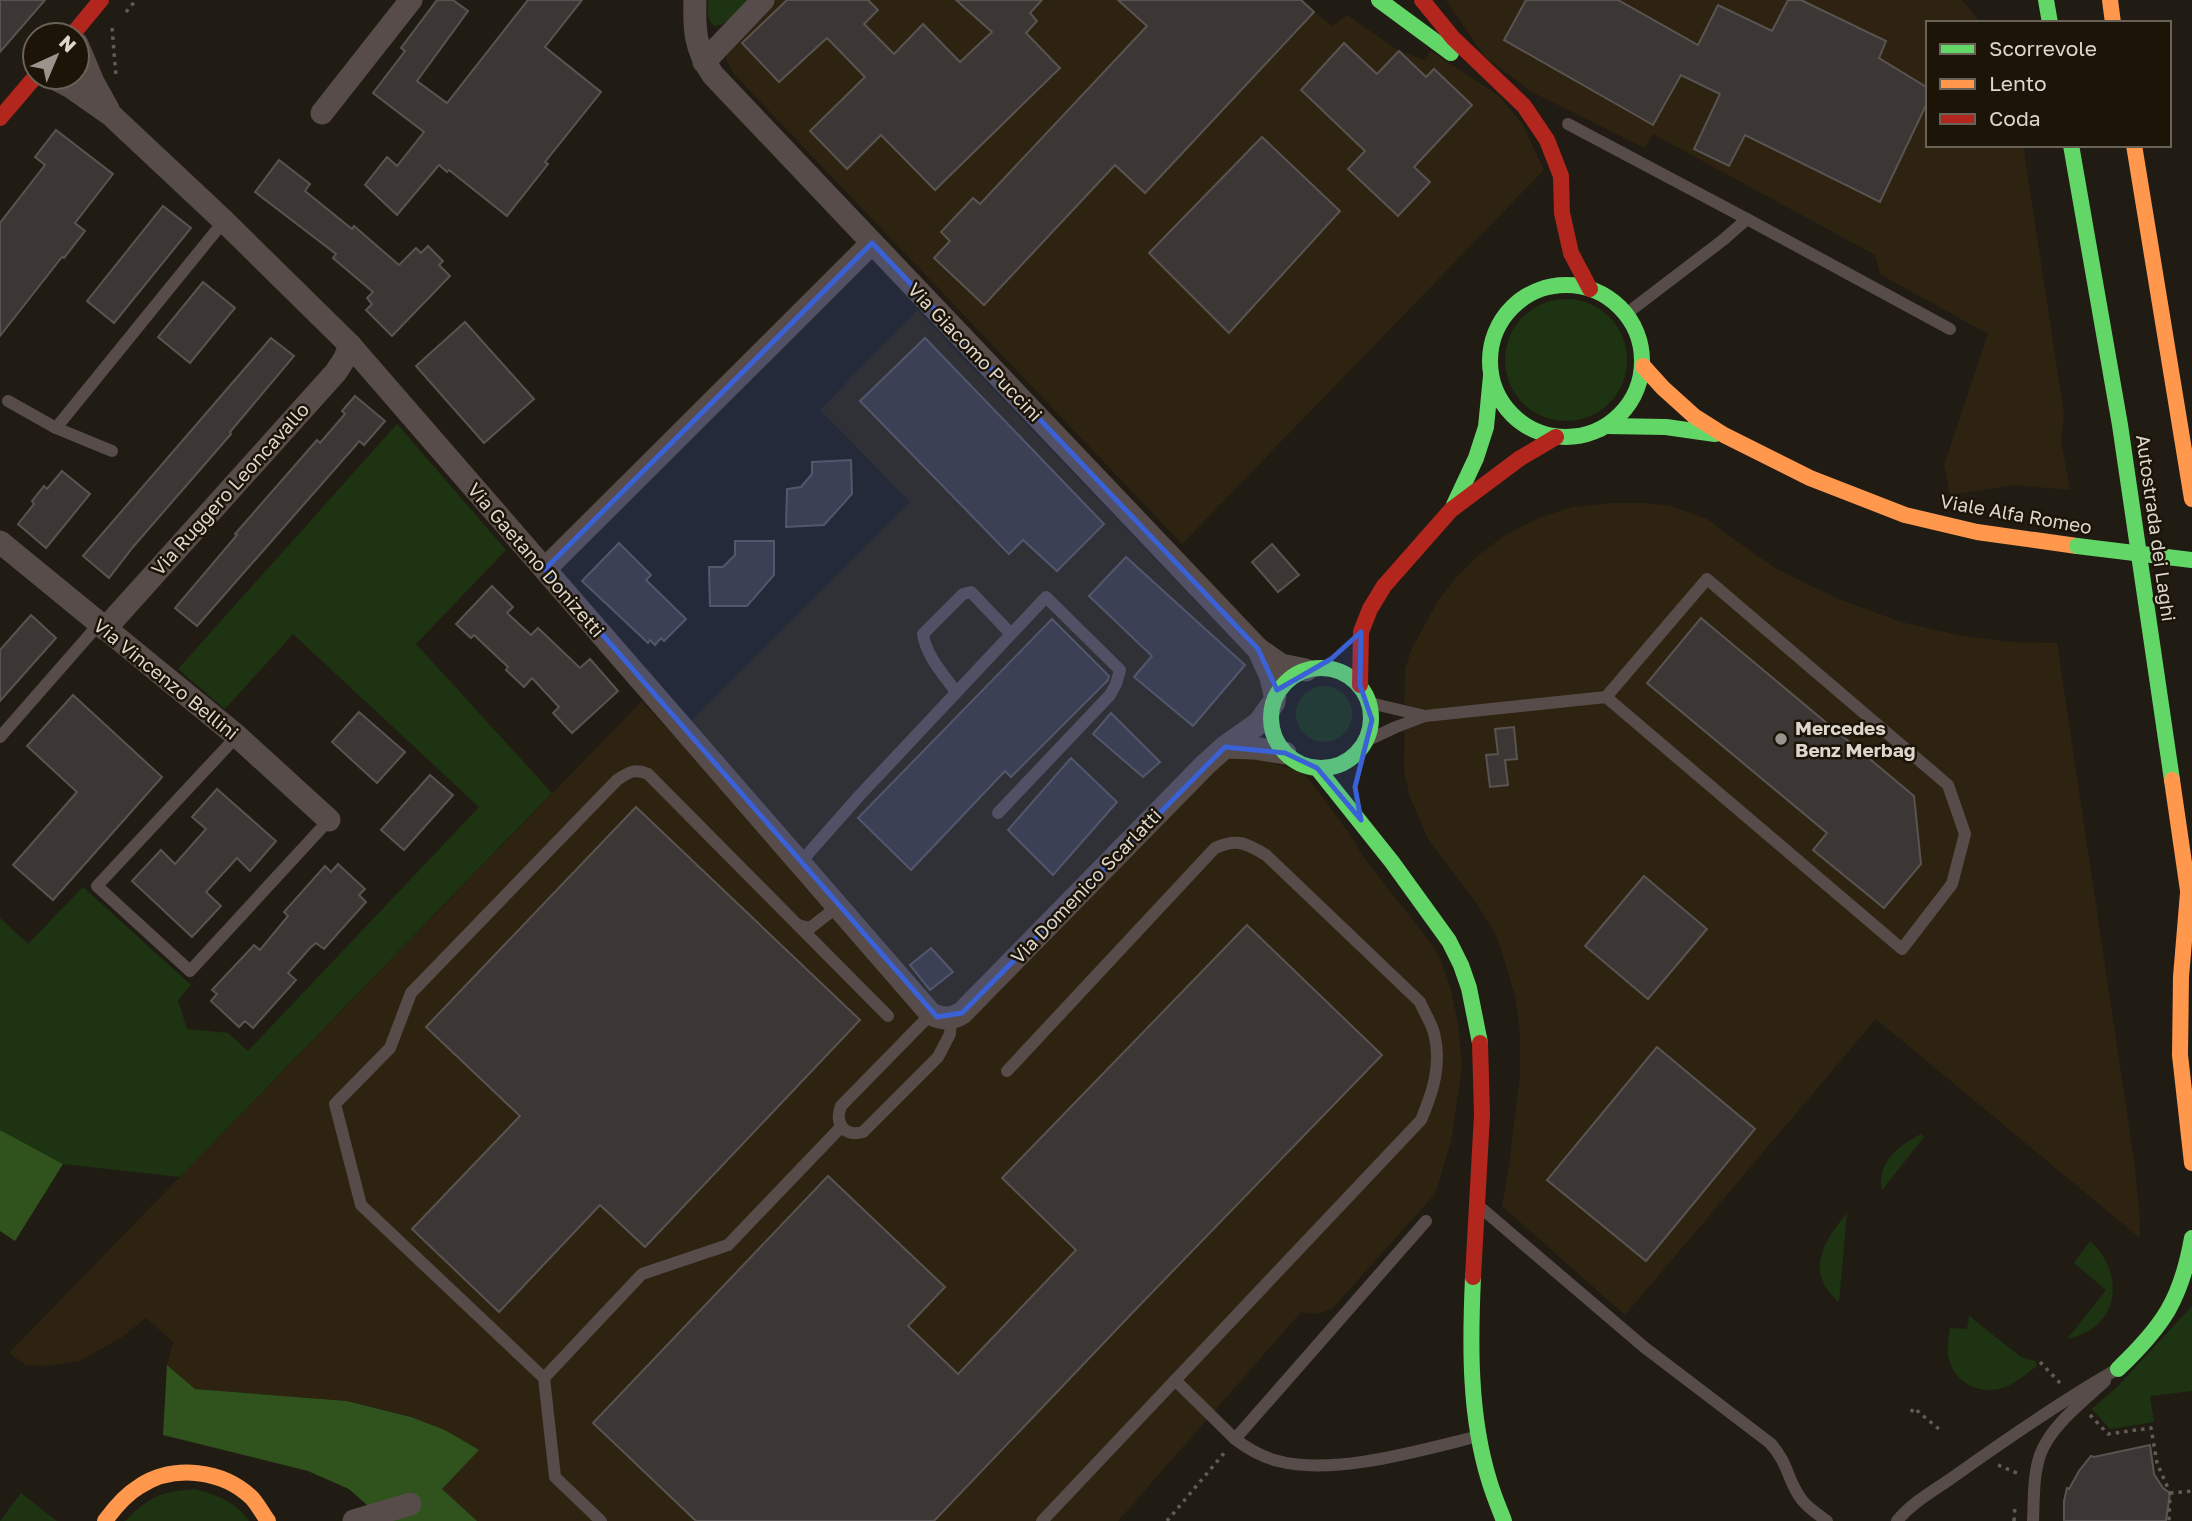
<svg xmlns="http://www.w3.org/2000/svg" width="2192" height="1521" viewBox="0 0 2192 1521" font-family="'Golos Text',sans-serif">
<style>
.built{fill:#2d2310}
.green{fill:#1e3311}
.forest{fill:#30521c}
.building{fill:#3c3735;stroke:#595451;stroke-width:2}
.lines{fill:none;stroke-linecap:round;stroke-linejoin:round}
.path{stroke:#625b56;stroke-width:3.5;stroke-dasharray:3.5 5;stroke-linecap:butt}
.lane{stroke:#574c49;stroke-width:12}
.street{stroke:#574c49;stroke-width:23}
.fast{stroke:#63d668;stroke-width:16}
.slow{stroke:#ff974d;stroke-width:16}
.jam{stroke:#b3261e;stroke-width:16}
.fast-bridge{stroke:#63d668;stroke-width:16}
.marked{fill:#3a62d6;fill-opacity:0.2;stroke:#3a62d6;stroke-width:5;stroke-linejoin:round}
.poi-dot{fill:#9a958c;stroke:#1c1406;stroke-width:2.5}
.labels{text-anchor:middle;stroke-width:5;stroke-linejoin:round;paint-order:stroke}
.street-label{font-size:19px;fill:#dcd6cd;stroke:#1c1406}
.poi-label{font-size:19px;font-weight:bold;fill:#dcd6cd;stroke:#1c1406;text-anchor:start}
</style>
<rect width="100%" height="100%" fill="#201c14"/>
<g class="built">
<polygon points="768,0 1303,0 1314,12 1333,26 1347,15 1399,51 1425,60 1431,51 1499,96 1523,125 1544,170 1182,544 734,74 727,61 726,47"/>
<polygon points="1446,0 1962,0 1981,23 1928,23 1928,145 2023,145 2064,414 2061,441 2070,490 2014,485 1950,495 1944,465 1988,334 1880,274 1875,255 1653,134 1645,148 1532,92 1484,56"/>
<polygon points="917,310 1258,666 1266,683 1263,702 1256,719 1272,763 1299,771 1309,779 1351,836 1364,858 1430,942 1440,958 1451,989 1458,1024 1462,1067 1451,1142 1435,1194 1332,1309 1316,1314 1301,1312 1118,1521 477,1521 441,1489 478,1450 445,1430 411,1417 347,1401 195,1389 167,1365 173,1342 146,1318 122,1337 80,1361 46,1366 26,1365 9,1353 642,701 675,737 910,502 820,410"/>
<polygon points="1612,503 1645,503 1671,506 1707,519 1739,543 1777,569 1836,598 1901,622 1963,636 2011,642 2057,643 2134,1160 2139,1205 2140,1238 1876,1019 1625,1315 1502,1206 1508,1172 1520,1075 1520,1032 1515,996 1497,937 1475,901 1428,839 1410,797 1404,772 1405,669 1412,648 1439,599 1457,577 1480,554 1504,536 1536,519 1572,507"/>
</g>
<g class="green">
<path d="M708 0H748C738 10 728 26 714 26 706 18 708 11 708 0Z"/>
<circle cx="1566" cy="360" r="61"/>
<polygon points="397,424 506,550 416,644 552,793 180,1177 63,1164 0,1130 0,918 28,944 83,887 191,985 178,1000 187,1029 228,1033 248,1051 479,807 293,634 225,709 178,669"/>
<circle cx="1324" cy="714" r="28"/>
<path d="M1921 1134 1924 1137 1882 1190C1876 1163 1899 1145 1921 1134Z"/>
<path d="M1847 1213 1839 1302C1804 1272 1823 1242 1847 1213Z"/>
<path d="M2090 1241C2127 1275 2119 1329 2067 1339L2106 1290 2074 1263Z"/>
<polygon points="2192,1306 2192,1391 2150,1396 2154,1422 2110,1429 2092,1409 2117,1387"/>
<path d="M1969 1316 2021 1357 2035 1361 2037 1366C2027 1373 2016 1383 2005 1387 1981 1396 1956 1384 1949 1360 1946 1351 1949 1337 1950 1328L1967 1329Z"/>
<path d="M195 1489C217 1495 236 1502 249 1521H125C150 1496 160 1492 195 1489Z"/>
<polygon points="21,1493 53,1518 57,1521 0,1521"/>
</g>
<g class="forest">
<polygon points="0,1130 63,1164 15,1241 0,1231"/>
<polygon points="167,1365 195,1389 347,1401 411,1417 445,1430 479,1450 442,1489 477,1521 385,1521 349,1489 308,1471 163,1435"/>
</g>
<g class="building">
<polygon points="0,0 45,0 0,52"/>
<polygon points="437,0 453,0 468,11 417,81 447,103 528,0 582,0 545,47 601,92 545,162 548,164 507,216 449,170 447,172 439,165 397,215 365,185 387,157 397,166 424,132 373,93 405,51 401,48"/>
<polygon points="787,0 868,0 878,10 864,24 894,54 923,24 960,62 992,32 956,0 1042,0 1030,13 1037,21 1026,33 1060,68 935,190 881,135 847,169 810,131 865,77 827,38 779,82 742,43"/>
<polygon points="1118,0 1301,0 1314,12 1145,193 1115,165 984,305 934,258 950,241 941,232 973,198 980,204 1147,26"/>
<polygon points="1526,0 1618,0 1698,45 1718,5 1772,31 1788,0 1801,0 1886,41 1879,58 1928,88 1928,101 1880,202 1745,135 1729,166 1694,149 1720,94 1681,75 1653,125 1504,40"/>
<polygon points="1344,43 1377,74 1399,51 1426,77 1434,69 1472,105 1414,167 1430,182 1398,216 1348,169 1365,151 1301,90"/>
<polygon points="56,130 113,174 75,223 85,231 64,258 62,257 0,336 0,223 45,165 35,157"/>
<polygon points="1262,137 1340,211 1229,333 1149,253"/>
<polygon points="279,160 310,184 305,191 352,229 354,226 399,265 416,248 421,253 428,246 443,261 439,265 450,276 392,336 366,310 372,304 367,298 373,292 333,258 336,254 255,192"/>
<polygon points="163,206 191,228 114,323 87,301"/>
<polygon points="203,282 235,308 190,363 158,337"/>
<polygon points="465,322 534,399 484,443 416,366"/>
<polygon points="271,338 294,356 230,432 231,434 133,547 109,578 83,556"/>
<polygon points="925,338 1104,524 1057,571 1023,540 1009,554 860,401"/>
<polygon points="355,396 385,421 364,445 359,441 356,445 197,626 175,608 237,535 235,534 317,440 320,443 345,414 342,411"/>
<polygon points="851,460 852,494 824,525 786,527 787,489 801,487 812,474 812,462"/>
<polygon points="62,471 90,494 46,548 18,524 34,504 32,501 44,486 47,489"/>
<polygon points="735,541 774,541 774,575 747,606 710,606 709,567 723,567 735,555"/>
<polygon points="619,543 651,575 646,580 686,619 664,641 661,638 655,645 650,640 648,643 582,581"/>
<polygon points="1272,544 1299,575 1278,592 1252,562"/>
<polygon points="1126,557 1245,665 1193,726 1134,677 1152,656 1089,596"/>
<polygon points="492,586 513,607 507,613 531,635 538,628 580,668 590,659 618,691 572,733 553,713 559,707 532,678 524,687 506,670 508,667 474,635 471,638 456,624"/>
<polygon points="31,615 56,638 0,701 0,650"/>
<polygon points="1701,618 1914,796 1921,864 1884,908 1813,850 1827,833 1647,683"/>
<polygon points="1052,619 1109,676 1108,680 1011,777 1005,771 911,870 858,818"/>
<polygon points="73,695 162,777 53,900 13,865 77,792 27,746"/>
<polygon points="359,712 405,752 377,783 332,742"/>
<polygon points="1111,713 1160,762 1143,777 1093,734"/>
<polygon points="1514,727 1517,759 1505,760 1508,785 1490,787 1486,755 1498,754 1495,729"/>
<polygon points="1071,758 1117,802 1053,875 1008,830"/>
<polygon points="430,775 453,795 404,850 381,830"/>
<polygon points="217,789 276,841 250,871 237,858 206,892 221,906 192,937 132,881 161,850 175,864 206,829 192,817"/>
<polygon points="636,807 860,1020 645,1247 600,1205 499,1312 412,1229 520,1116 426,1027"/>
<polygon points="338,864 365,889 359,895 366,902 324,949 316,943 310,948 288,973 296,980 253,1028 245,1021 239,1027 211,1001 217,994 212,990 254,945 260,950 288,916 284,912 325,866 331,872"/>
<polygon points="1644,876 1707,929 1648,999 1585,946"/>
<polygon points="1247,925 1382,1055 1137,1308 934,1521 696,1521 593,1423 828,1176 945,1287 908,1326 958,1374 1076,1250 1002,1178"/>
<polygon points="931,948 953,972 930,990 910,965"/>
<polygon points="1657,1047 1755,1129 1646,1261 1547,1180"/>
<polygon points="2150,1445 2154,1474 2163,1488 2170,1493 2166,1521 2064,1521 2064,1501 2067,1488 2069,1489 2079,1471 2091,1456 2094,1457"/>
</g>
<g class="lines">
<g class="path">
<polyline points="126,12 136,0"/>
<polyline points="112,28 116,76"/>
<polyline points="2040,1362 2061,1384"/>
<polyline points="1911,1412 1914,1408 1940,1430"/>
<polyline points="2090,1415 2108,1434 2151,1428 2157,1463 2170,1493 2169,1521"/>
<polyline points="1998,1465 2019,1474"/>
<polyline points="2170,1493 2192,1491"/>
<polyline points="1167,1521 1225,1452"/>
<polyline points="2014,1521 2015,1506"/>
</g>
<g class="lane">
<polyline points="1568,124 1747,219"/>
<polyline points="1626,314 1723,240 1747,219 1950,329"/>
<polyline points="8,401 56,428 112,451"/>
<polyline points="56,428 224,221"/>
<path d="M956 692C944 675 926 656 923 634L963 594 971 592 1011 634"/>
<polyline points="1370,703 1425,716"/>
<polyline points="237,736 97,886 190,971 329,820"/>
<polyline points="0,737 99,624"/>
<polyline points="1366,741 1396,727 1425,716 1606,697 1902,949 1952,884 1965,834 1948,785 1707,579 1606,697"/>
<polyline points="799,864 860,795 1046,597 1120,670 1116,684 1110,695 998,813"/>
<polyline points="798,925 810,928 837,907"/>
<path d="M931 1014 841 1106C834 1124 845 1137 863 1132L938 1057 950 1034 951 1018"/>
<path d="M1007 1071 1215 848C1237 838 1246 843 1266 855L1420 1002C1424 1012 1431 1022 1434 1033 1442 1064 1433 1092 1421 1120L1042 1521"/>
<path d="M1480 1207 1644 1347 1770 1443C1789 1463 1787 1481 1802 1500 1808 1508 1819 1515 1827 1521"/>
<path d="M544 1378 361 1205 335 1104 390 1048 411 993 617 780C629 772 635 768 648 774L888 1016"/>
<polyline points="1175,1380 1235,1439 1426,1221"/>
<path d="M1235 1439C1248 1449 1262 1457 1278 1461 1335 1476 1421 1450 1479 1436"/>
<polyline points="601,1521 555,1477 544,1378 642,1274 728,1245 841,1127"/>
<path d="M1897 1521C1912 1502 1937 1489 1956 1475 2008 1438 2060 1402 2114 1371"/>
<path d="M2033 1521C2034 1499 2033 1476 2040 1455 2051 1425 2082 1403 2105 1381"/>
</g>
<g class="street">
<path d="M695 0C694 30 695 49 713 75L1258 649 1271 677 1275 696"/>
<polyline points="77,44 93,82 108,109"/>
<polyline points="704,62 763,0"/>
<path d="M52 77 71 87 111 115 224 221 350 345 931 1014C942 1019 951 1020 962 1013L1206 764 1225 747 1259 723 1274 702"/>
<polyline points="322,113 411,0"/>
<polyline points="0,542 237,736 329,820"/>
<polyline points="545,569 872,243"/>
<polyline points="105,629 336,372 345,358 350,345"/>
<polyline points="1258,649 1281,665 1306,670"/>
<polyline points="1225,747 1254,748 1285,753"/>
<polyline points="354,1521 410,1504"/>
</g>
<g class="fast">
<polyline points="1379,0 1451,53"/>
<polyline points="2046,0 2050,23"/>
<polyline points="2071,145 2120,425 2172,780"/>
<circle cx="1566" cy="361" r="76"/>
<polyline points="1607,426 1666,427 1715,434"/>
<polyline points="1454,505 1476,458 1486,427 1491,376"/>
<circle cx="1321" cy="718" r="50"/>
<polyline points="1317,768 1392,862 1449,941 1461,965 1469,988 1480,1043"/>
<path d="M1473 1277C1470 1344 1469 1415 1489 1480 1493 1494 1499 1508 1504 1521"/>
<path d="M2118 1369C2163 1326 2181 1300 2192 1238"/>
</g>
<g class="slow">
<polyline points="2110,0 2113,23"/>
<polyline points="2134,145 2192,499"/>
<polyline points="1643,366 1663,388 1694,416 1724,435 1810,478 1905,515 1977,532 2077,546"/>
<polyline points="2172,780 2192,918"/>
<polyline points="2188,893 2181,977 2180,1055 2192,1163"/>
<path d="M105 1521C115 1507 125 1495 140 1486 174 1464 223 1470 252 1498 258 1505 263 1514 268 1521"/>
</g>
<g class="jam">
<polyline points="1422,0 1453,38 1524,106 1547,140 1561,176 1562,213 1571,253 1590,289"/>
<polyline points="72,35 101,0"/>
<polyline points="0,118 35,77"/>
<polyline points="1360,685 1361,632 1370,609 1384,586 1451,510 1519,459 1556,437"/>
<polyline points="1473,1277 1482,1115 1480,1043"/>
</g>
<polyline class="fast-bridge" points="2077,546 2192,560"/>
</g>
<path class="marked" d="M872 243 1258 649 1277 690 1331 659 1361 632 1360 685 1372 720 1355 787 1361 820 1317 768 1285 753 1225 747 962 1013 937 1017 545 569Z"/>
<circle class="poi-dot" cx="1781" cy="739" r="7"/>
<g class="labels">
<g class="street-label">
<text transform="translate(975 352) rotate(46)" y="7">Via Giacomo Puccini</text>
<text transform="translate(230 489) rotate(-48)" y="7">Via Ruggero Leoncavallo</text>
<text transform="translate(2016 514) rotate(10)" y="7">Viale Alfa Romeo</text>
<text transform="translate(2156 528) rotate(82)" y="7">Autostrada dei Laghi</text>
<text transform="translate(536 560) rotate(49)" y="7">Via Gaetano Donizetti</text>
<text transform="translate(166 679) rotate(39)" y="7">Via Vincenzo Bellini</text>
<text transform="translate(1086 886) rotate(-46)" y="7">Via Domenico Scarlatti</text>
</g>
<g class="poi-label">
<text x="1795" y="735">Mercedes<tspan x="1795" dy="22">Benz Merbag</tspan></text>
</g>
</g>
<rect x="1926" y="21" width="245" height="126" fill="#1c1406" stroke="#696256" stroke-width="2"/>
<rect x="1940" y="44" width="35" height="10" fill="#63d668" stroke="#696256" stroke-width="2"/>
<text x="1989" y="56" font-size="21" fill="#dcd6cd">Scorrevole</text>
<rect x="1940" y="79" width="35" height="10" fill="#ff974d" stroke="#696256" stroke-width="2"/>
<text x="1989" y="91" font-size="21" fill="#dcd6cd">Lento</text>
<rect x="1940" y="114" width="35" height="10" fill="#b3261e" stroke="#696256" stroke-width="2"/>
<text x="1989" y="126" font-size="21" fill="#dcd6cd">Coda</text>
<g transform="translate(56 56) rotate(44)"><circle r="33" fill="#1c1406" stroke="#696256" stroke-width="2"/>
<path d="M0-5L12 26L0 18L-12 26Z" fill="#9a958c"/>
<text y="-10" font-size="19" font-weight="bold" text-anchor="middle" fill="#dcd6cd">N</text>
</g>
</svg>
